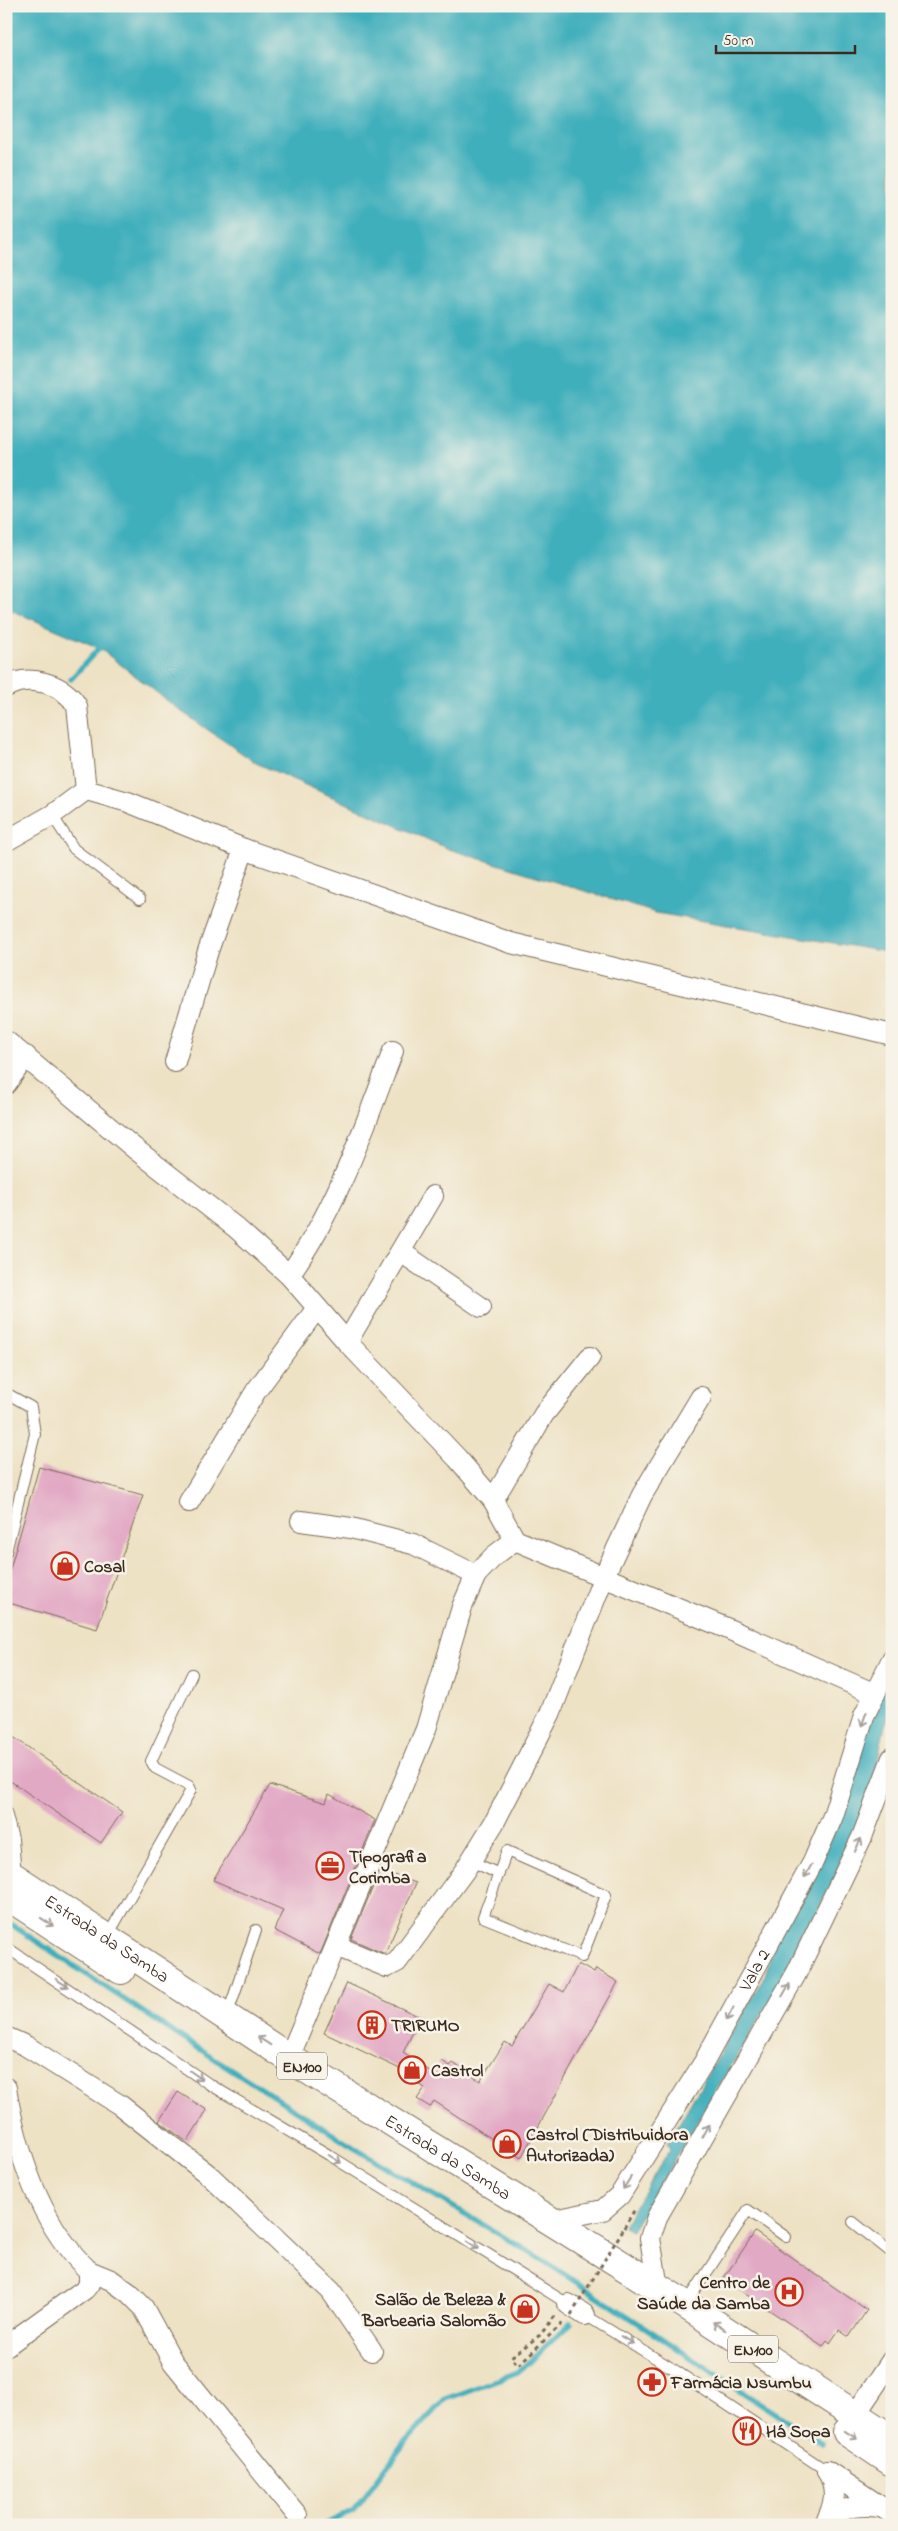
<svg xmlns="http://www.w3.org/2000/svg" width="898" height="2531" viewBox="0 0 898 2531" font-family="'Indie Flower',sans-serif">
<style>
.water{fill:#40afbc;stroke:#3e6c6d}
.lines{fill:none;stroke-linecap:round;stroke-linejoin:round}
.stream{stroke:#40afbc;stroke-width:5.5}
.building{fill:#e2a9c5}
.lane-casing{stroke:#7a6a58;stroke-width:12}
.street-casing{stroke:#7a6a58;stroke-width:22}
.primary-casing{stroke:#7a6a58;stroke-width:30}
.path{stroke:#7a6a58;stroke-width:3;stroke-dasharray:4 4;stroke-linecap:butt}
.lane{stroke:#fff;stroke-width:10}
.street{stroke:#fff;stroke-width:20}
.primary{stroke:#fff;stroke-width:28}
.path-bridge{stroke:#7a6a58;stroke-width:3;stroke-dasharray:4 4;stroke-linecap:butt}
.oneway{stroke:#a79f9a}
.labels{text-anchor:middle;stroke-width:5;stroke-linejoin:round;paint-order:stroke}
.shield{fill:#f7f3e8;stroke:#73665b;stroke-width:1}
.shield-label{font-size:16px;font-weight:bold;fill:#3b2a1e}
.poi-label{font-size:18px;font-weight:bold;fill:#3b2a1e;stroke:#f7f3e8;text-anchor:start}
.street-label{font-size:18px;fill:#3b2a1e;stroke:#f7f3e8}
</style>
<rect width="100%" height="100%" fill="#f7f3e8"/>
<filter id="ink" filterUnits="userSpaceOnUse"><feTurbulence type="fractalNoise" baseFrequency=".02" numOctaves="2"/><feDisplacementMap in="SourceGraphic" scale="10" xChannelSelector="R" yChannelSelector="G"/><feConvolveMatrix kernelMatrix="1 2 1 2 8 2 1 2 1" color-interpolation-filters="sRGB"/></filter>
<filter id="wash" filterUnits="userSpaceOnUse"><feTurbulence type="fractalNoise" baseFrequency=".0096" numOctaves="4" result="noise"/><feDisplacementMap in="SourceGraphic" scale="20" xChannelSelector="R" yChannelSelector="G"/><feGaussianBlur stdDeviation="1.12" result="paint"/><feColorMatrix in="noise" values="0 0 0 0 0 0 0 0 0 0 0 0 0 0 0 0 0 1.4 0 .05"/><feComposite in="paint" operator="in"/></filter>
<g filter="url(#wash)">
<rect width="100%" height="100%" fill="#eee2c5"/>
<g class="water">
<polygon points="6,6 892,6 892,953 656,913 449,849 256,763 182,712 99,648 6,608"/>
<polygon points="892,1668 892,1712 885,1725 877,1765 858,1825 838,1871 780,1984 632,2231 623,2226 670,2149 667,2144 765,1975 782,1920"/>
</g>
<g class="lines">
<g class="stream">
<polyline points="71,679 99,648"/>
<polyline points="6,1921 170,2030 356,2149 544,2261 821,2443"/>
<polyline points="324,2525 354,2510 407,2440 445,2399 518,2372 571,2323"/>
</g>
</g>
<g id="blocks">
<g class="building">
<polygon points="39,1467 143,1495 97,1629 6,1602 6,1583"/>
<polygon points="6,1732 122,1812 101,1843 6,1778"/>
<polygon points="270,1785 326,1803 329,1794 375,1820 320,1954 274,1930 283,1910 213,1880"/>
<polygon points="380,1870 416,1883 385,1954 351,1939"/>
<polygon points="578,1964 594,1973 596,1969 618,1982 521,2158 434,2101 430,2107 417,2099 425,2088 401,2072 402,2070 324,2033 347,1983 420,2017 403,2053 434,2074 442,2061 450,2066 453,2063 480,2081 505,2042 512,2046 549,1984 564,1992"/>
<polygon points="178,2092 207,2110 187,2142 159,2121"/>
<polygon points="755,2232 867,2310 849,2337 839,2330 830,2343 827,2340 823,2346 723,2279"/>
</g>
</g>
</g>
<g filter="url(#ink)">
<use href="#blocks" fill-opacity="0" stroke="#7a6a58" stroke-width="1"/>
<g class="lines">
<g class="lane-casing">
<g id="lane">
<polyline points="52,815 74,849 140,899"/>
<polyline points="6,1393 31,1407 35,1434 6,1552"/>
<polyline points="6,1812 13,1839 16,1875"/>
<polygon points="507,1851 606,1895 582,1957 483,1917"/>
<polyline points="471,1861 499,1874"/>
<polyline points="107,1937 191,1790 189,1786 155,1768 151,1761 192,1674"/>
<polyline points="6,1947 209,2084 329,2155 568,2304"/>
<polyline points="227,2016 256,1930"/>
<polyline points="853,2222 892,2253"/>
<polyline points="686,2304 748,2210 786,2237"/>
<polyline points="585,2315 670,2367 827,2471"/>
</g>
</g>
<g class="street-casing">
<g id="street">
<path d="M6 687C29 673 64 684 77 706L86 790 128 802 244 849 511 943 892 1035"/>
<polyline points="6,841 52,815 86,790"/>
<polyline points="6,1041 134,1148 235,1227 289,1275 347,1342 458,1459 493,1500 515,1540 726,1628 875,1694"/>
<polyline points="175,1062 208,951 244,849"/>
<polyline points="6,1084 26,1056"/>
<polyline points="401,1252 481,1307"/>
<path d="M289 1275C337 1208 364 1128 393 1051"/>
<polyline points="347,1342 433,1196"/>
<polyline points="493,1500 544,1414 590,1357"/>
<polyline points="189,1502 256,1391 317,1308"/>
<polyline points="301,1521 351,1528 413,1544 476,1575"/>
<polyline points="336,1946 387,1967 397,1962 465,1870 494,1823 550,1714 604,1576 642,1495 701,1397"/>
<polyline points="6,2037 26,2046 120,2105 210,2176 331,2291 372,2351"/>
<polyline points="289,2058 426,1729 462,1607 476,1575 494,1556 515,1540"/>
<path d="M6 2088C17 2152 40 2225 89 2271V2284L85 2289 6 2346"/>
<path id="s1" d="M549 2221 603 2210 620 2195 704 2062 813 1862 833 1816 864 1716 892 1659"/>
<polyline points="89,2271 111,2280 129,2293 143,2307 173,2362 297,2515"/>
<polyline points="658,2288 650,2238 657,2217 796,1974 862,1837 892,1758"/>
<polyline points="568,2304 585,2315"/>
<polyline points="855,2415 892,2360"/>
<polyline points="827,2471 892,2514"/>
<path d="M830 2516C848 2507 860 2504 880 2507"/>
<path d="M824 2525C835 2506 838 2489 827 2471"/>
</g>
</g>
<g class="primary-casing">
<g id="primary">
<path id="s2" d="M6 1872 289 2058 686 2305 892 2439"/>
<polyline points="6,1895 121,1970"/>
<polyline points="847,2432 892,2462"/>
</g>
</g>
<g class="path">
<polyline points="624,2228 635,2209"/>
<polyline points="555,2316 540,2335 511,2357 518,2365 564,2322"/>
</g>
<use href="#lane" class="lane"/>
<use href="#street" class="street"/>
<use href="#primary" class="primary"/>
<polyline class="path-bridge" points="571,2315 624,2228"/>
</g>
<defs><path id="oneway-shaft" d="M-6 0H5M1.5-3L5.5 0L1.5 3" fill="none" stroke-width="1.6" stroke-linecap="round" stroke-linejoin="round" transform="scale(1.25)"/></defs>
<g class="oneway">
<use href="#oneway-shaft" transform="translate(864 1719) rotate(110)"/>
<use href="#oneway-shaft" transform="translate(858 1845) rotate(-65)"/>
<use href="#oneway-shaft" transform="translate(808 1871) rotate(119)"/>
<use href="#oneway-shaft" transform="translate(47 1922) rotate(33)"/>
<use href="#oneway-shaft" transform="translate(62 1983) rotate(33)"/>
<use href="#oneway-shaft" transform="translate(786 1990) rotate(-60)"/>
<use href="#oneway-shaft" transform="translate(730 2014) rotate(118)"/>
<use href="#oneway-shaft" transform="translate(264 2041) rotate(-147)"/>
<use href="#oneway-shaft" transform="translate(196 2075) rotate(35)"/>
<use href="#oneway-shaft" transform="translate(705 2131) rotate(-61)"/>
<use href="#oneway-shaft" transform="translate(335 2159) rotate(32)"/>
<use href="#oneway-shaft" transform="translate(627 2183) rotate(122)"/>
<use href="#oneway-shaft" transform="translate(473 2245) rotate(32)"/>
<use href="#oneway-shaft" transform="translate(719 2326) rotate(-147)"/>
<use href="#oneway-shaft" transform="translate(627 2340) rotate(31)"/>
<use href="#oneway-shaft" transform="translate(851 2435) rotate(33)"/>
</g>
</g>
<defs>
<g id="shop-ring" transform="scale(1.4375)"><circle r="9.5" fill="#f7f3e8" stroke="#c8321e" stroke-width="1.5"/><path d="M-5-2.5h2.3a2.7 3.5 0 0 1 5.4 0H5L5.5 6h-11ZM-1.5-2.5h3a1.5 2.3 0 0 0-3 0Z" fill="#c8321e"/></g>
<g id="office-ring" transform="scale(1.4375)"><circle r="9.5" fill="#f7f3e8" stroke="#c8321e" stroke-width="1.5"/><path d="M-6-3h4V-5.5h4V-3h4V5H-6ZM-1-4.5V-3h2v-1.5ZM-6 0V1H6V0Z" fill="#c8321e"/></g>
<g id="building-ring" transform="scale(1.4375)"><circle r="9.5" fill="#f7f3e8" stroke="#c8321e" stroke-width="1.5"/><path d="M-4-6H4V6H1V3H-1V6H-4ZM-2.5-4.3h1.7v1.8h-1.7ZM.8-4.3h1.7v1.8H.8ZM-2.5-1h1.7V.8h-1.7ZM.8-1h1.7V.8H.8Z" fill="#c8321e"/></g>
<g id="hospital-ring" transform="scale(1.4375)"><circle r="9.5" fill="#f7f3e8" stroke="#c8321e" stroke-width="1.5"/><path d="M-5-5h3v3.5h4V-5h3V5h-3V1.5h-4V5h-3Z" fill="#c8321e"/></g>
<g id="pharmacy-ring" transform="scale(1.4375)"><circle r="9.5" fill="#f7f3e8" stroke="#c8321e" stroke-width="1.5"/><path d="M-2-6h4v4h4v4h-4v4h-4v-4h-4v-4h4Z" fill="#c8321e"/></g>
<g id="restaurant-ring" transform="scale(1.4375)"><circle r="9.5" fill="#f7f3e8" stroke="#c8321e" stroke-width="1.5"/><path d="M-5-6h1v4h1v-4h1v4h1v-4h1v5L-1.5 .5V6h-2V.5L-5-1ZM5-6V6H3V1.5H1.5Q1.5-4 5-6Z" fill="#c8321e"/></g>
</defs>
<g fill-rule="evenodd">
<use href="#shop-ring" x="65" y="1566"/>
<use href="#office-ring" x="330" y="1866"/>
<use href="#building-ring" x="372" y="2025"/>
<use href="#shop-ring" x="412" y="2070"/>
<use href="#shop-ring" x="507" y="2144"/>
<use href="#hospital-ring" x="789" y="2292"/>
<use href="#shop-ring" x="525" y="2309"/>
<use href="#pharmacy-ring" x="652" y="2382"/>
<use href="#restaurant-ring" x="747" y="2431"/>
</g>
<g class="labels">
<g class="shield">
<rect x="277" y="2052.5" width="50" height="27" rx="4"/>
<rect x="728" y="2335.5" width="50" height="27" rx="4"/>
</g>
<g class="shield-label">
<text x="302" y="2072">EN100</text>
<text x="753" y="2355">EN100</text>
</g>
<g class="poi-label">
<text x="84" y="1572">Cosal</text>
<text x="349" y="1862">Tipografia<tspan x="349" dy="21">Corimba</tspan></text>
<text x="391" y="2031">TRIRUMO</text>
<text x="431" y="2076">Castrol</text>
<text x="526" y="2140">Castrol (Distribuidora<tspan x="526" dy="21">Autorizada)</tspan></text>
<text x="770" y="2288" text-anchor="end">Centro de<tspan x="770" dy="21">Saúde da Samba</tspan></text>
<text x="506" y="2305" text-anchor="end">Salão de Beleza &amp;<tspan x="506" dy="21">Barbearia Salomão</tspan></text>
<text x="671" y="2388">Farmácia Nsumbu</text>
<text x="766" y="2437">Há Sopa</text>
</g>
<g class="street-label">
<text dy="6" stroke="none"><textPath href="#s2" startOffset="121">Estrada da Samba</textPath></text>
<text dy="6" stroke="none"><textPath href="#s1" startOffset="340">Vala 2</textPath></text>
<text dy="6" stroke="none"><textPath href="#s2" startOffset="526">Estrada da Samba</textPath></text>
</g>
</g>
<rect width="898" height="2531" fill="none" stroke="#f7f3e8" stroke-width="25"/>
<path d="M716 45v8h139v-8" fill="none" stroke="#3b2a1e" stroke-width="2.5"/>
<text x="723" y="45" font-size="15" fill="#3b2a1e" stroke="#f7f3e8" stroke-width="4" paint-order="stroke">50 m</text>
</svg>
